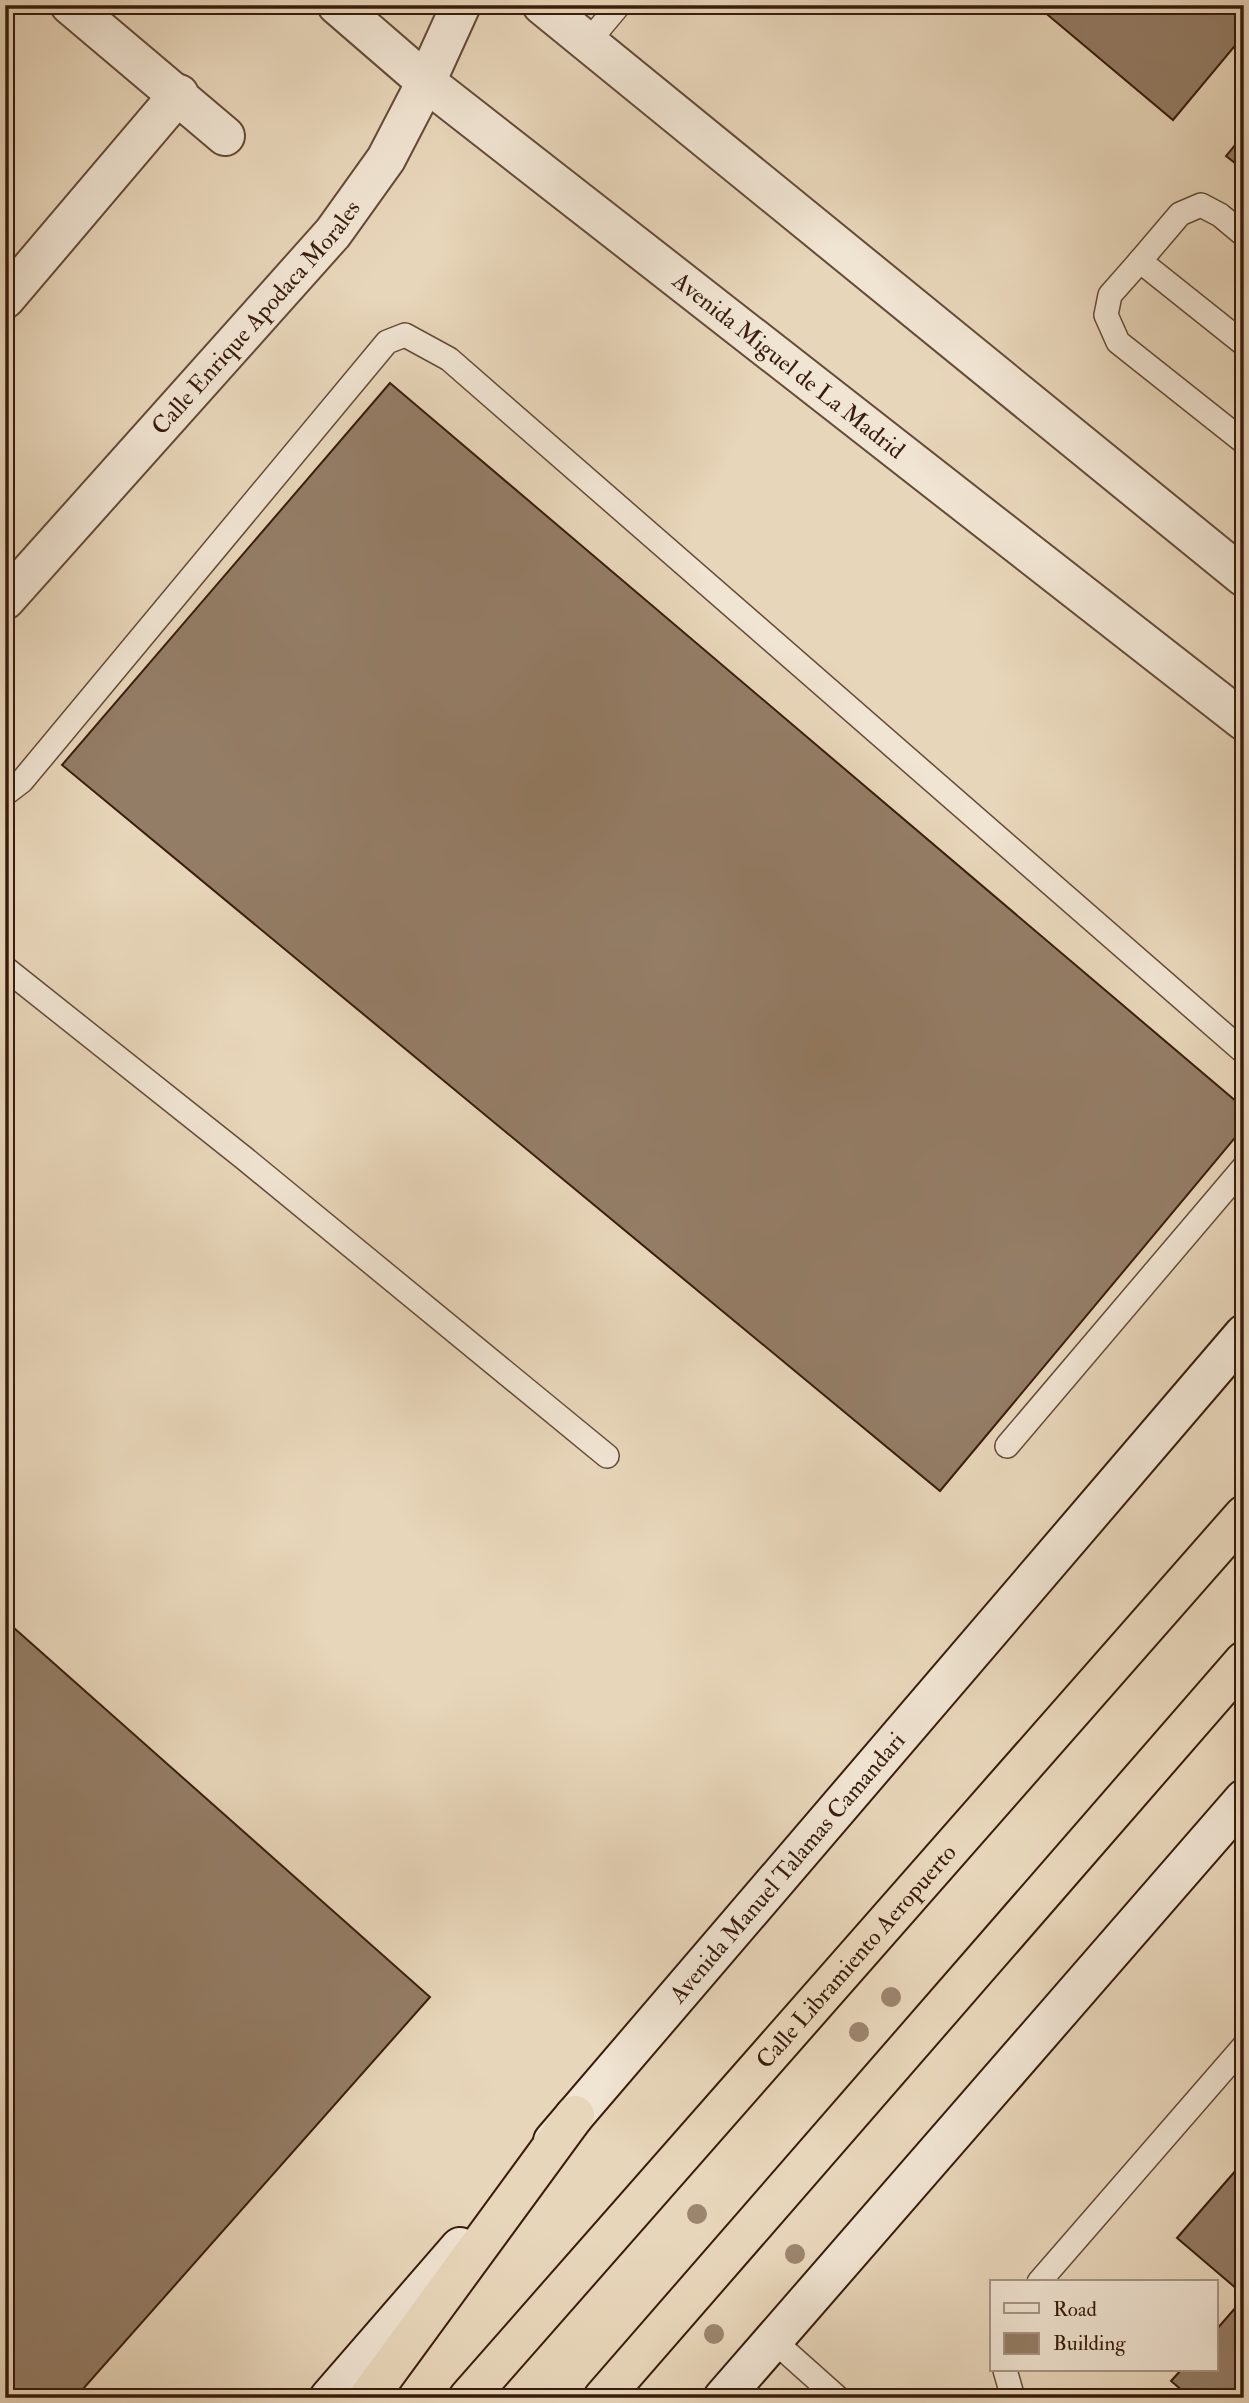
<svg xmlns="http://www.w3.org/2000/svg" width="1249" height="2403" viewBox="0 0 1249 2403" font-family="'IM FELL Double Pica',serif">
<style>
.building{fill:#947d66;stroke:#391c0c;stroke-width:2}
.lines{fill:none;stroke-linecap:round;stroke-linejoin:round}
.service-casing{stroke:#654a38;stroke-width:26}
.minor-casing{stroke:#654a38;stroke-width:42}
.tertiary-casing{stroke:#654a38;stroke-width:42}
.secondary-casing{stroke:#391c0c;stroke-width:42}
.trunk-casing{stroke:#391c0c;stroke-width:42}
.service{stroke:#f0e4d2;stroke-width:23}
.minor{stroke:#f0e4d2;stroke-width:38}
.tertiary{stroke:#f0e4d2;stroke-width:38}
.secondary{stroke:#f0e4d2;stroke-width:38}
.trunk{stroke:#e8d6ba;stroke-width:38}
.tree{fill:#9c856e}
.labels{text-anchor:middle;stroke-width:5;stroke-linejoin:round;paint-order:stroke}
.street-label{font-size:24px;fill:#391c0c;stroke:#f0e4d2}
</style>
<rect width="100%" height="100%" fill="#e8d6ba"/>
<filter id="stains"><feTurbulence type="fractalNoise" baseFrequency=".00286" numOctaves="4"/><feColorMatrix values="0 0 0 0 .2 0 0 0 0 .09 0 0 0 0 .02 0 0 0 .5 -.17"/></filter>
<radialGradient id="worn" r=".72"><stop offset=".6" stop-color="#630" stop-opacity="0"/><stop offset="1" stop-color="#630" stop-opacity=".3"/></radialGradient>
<g class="building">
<polygon points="1036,5 1244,5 1244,35 1173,120"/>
<polygon points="1244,134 1244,170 1226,156"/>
<polygon points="390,383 1244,1108 1244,1127 940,1491 62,765"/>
<polygon points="5,1620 430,1997 75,2398 5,2398"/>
<polygon points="1244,2161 1244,2295 1177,2238"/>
<polygon points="1244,2298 1244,2398 1191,2398 1171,2381 1181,2370 1216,2370 1216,2330"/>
</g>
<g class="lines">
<g class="service-casing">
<g id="service">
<polyline points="588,42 619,5"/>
<polyline points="1244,235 1220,215 1201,205 1180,214 1140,261 1110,295 1106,315 1118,342 1244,442"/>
<polyline points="1140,261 1244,344"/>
<polyline points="5,794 22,781 387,342 405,335 449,359 1244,1052"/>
<polyline points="5,968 244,1158 607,1456"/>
<polyline points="1007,1446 1244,1167"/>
<polyline points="1039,2282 1244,2046"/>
<polyline points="773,2340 838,2398"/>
<polyline points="1005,2370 1013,2398"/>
</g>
</g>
<g class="minor-casing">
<g id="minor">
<polyline points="70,5 225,136"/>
<polyline points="5,299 179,94"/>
<path id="s1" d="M5 600 333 233 386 159 426 82 461 5"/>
</g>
</g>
<g class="tertiary-casing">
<g id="tertiary">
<path id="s2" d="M337 5 426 82 1244 721"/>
<polyline points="542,5 1244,577"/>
</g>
</g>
<g class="secondary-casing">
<g id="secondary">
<path id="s3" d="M553 2141 1244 1334"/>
<polyline points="329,2398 460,2247"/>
<polyline points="723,2398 1244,1799"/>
</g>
</g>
<g class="trunk-casing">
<g id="trunk">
<polyline points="368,2398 575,2115"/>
<path id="s4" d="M468 2398 1244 1515"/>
<polyline points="603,2398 1244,1661"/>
</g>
</g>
<use href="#service" class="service"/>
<use href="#minor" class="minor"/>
<use href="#tertiary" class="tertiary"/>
<use href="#secondary" class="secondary"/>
<use href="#trunk" class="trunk"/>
</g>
<g class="tree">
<circle cx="891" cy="1997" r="10"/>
<circle cx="859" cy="2032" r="10"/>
<circle cx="697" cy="2214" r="10"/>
<circle cx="795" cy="2254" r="10"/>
<circle cx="714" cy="2334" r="10"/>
</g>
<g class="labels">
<g class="street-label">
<text dy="8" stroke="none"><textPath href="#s1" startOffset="378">Calle Enrique Apodaca Morales</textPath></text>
<text dy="8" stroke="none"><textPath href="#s2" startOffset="578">Avenida Miguel de La Madrid</textPath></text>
<text dy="8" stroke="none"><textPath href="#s3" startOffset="360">Avenida Manuel Talamas Camandari</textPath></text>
<text dy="8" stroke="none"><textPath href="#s4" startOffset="588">Calle Libramiento Aeropuerto</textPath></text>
</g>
</g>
<rect width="1249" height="2403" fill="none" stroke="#e8d6ba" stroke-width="28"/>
<rect x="7" y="7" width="1235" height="2389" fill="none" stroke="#391c0c" stroke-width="3.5"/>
<rect x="14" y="14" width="1221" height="2375" fill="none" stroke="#391c0c" stroke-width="2"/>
<rect x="990" y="2280" width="228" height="91" fill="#f0e4d2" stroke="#a79483" stroke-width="2"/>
<rect x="1004" y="2303" width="35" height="10" fill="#f0e4d2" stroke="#a79483" stroke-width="2"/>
<text x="1053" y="2316" font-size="21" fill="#391c0c">Road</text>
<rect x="1004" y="2333" width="35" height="21" fill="#947d66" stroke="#a79483" stroke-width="2"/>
<text x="1053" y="2350" font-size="21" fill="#391c0c">Building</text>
<rect width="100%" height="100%" filter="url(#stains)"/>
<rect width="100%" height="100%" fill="url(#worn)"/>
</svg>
